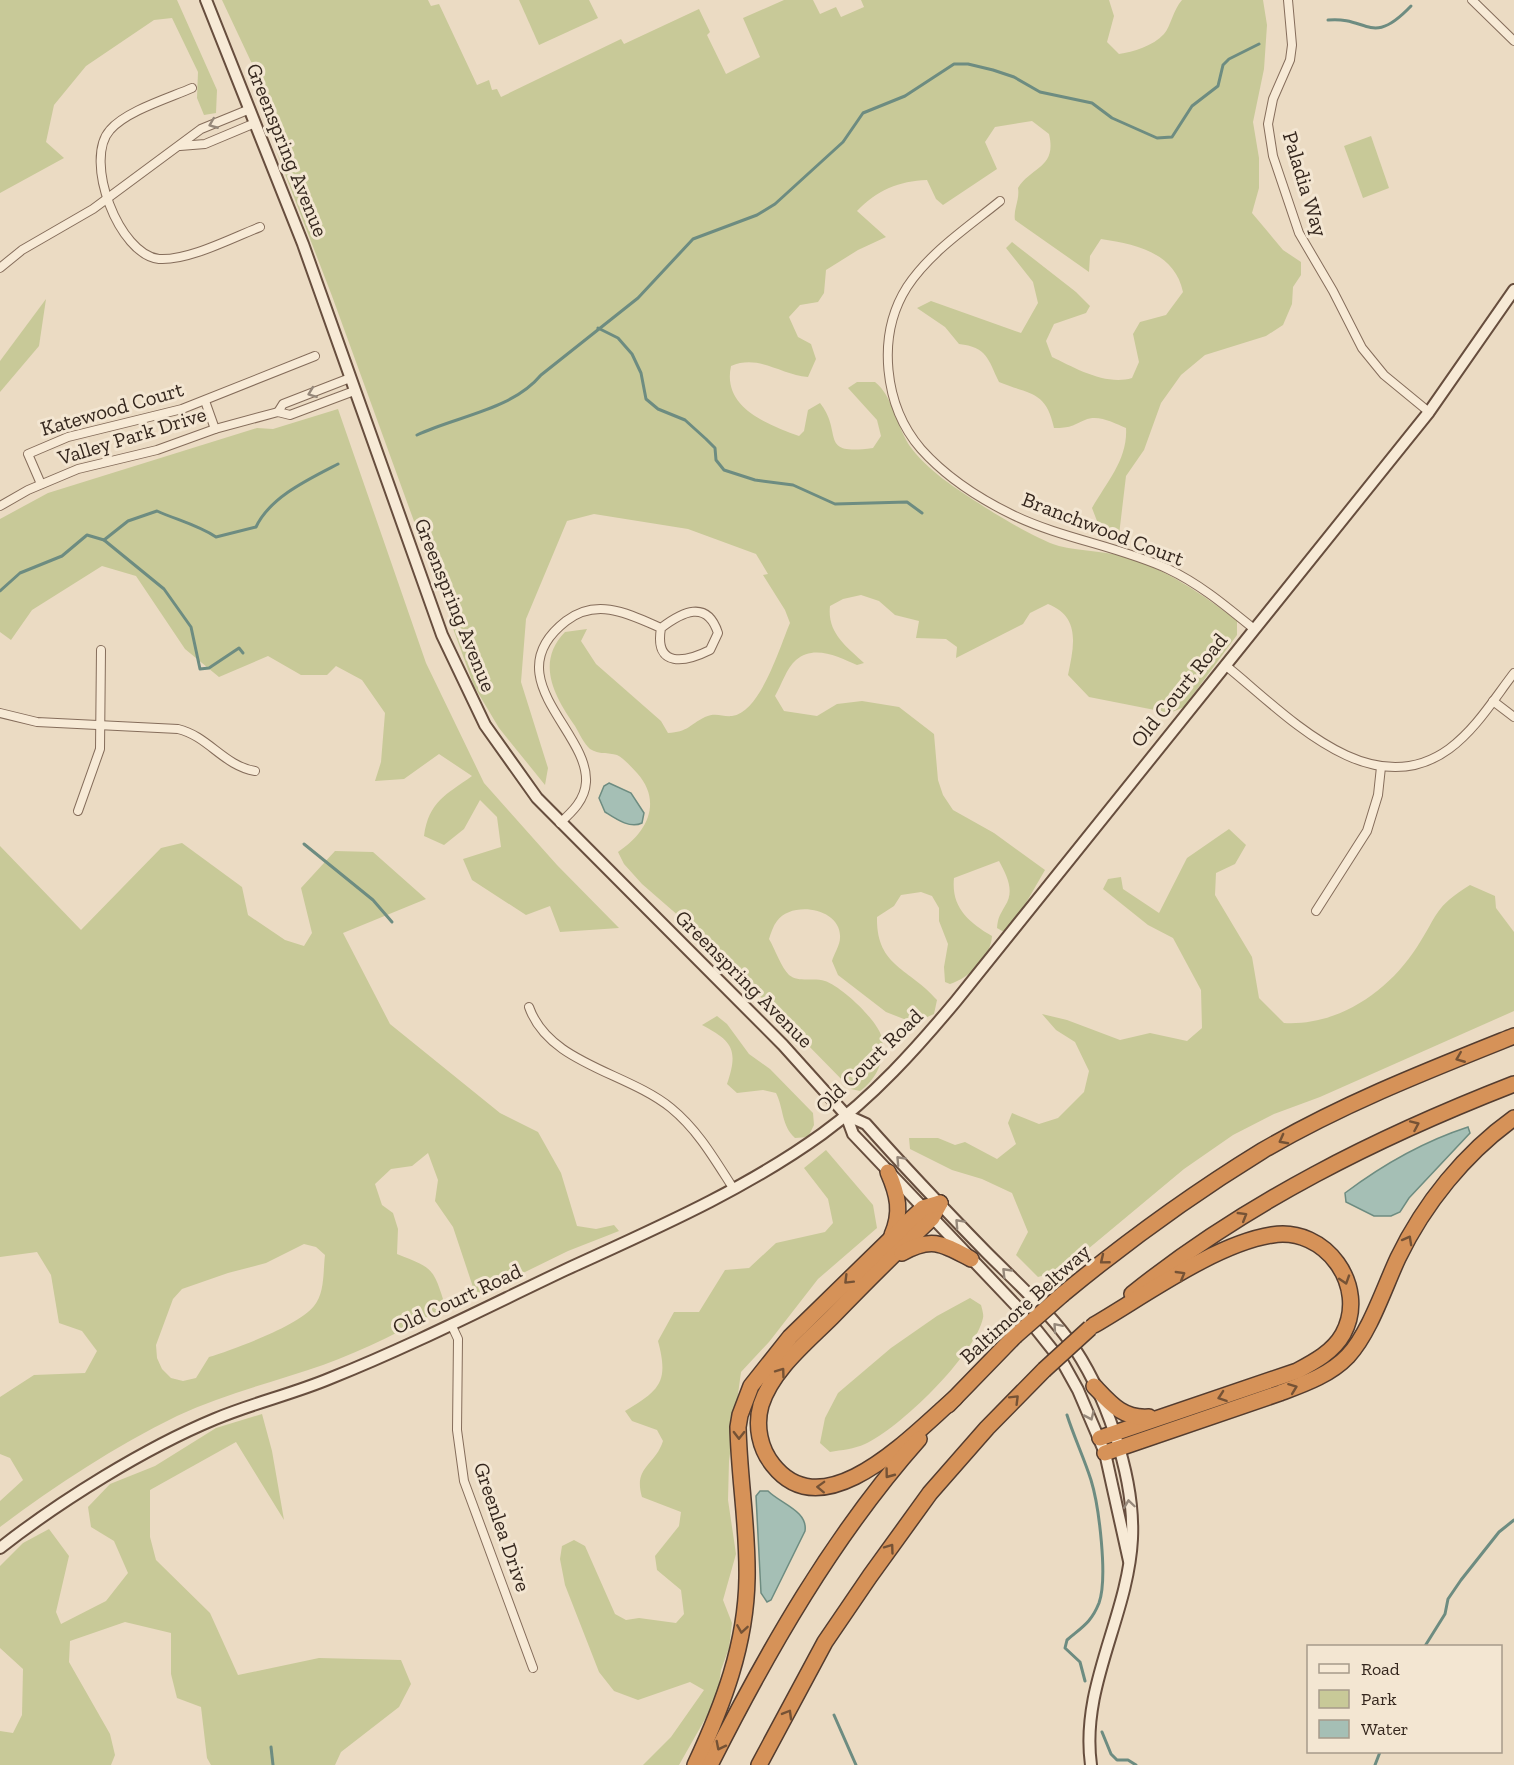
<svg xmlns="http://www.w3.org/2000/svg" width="1514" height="1765" viewBox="0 0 1514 1765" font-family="'Zilla Slab',serif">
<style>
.green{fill:#c8c998;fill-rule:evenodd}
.water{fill:#a5bfb5;stroke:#6d8c81;stroke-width:1.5}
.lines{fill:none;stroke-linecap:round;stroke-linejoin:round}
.stream{stroke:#6d8c81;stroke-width:3}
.minor-casing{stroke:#856d5b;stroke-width:10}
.secondary-casing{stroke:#674e3e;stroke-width:14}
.motorway-casing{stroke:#533c2f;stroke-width:18}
.minor{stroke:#f7ead6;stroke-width:8}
.secondary{stroke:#f7ead6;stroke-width:10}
.motorway{stroke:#d69258;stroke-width:15}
.motorway-bridge-casing{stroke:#533c2f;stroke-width:18;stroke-linecap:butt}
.motorway-bridge{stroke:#d69258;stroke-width:15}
.oneway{stroke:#96887a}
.oneway2{stroke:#755235}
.labels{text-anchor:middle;stroke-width:6;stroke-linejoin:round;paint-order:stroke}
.street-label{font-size:21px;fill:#35271e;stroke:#f3e6d2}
</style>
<rect width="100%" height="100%" fill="#ebdbc3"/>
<g class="green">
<polygon points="0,0 177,0 217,90 216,113 204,115 197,98 198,72 172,18 154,20 86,66 54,105 46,142 64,158 0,193"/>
<path d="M222 0H428L431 6 439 4 477 85 489 80 492 90 497 89 501 97 621 39 624 44 699 9 710 32 707 35 726 74 760 57 743 18 784 0H813L820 14 836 7 841 17 864 7 861 0H1109L1114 16 1107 42 1119 54C1133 52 1153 46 1164 34 1171 26 1173 10 1182 0H1263L1267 25 1264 69 1253 122 1259 158V188L1252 213 1283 250 1301 262V275L1293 287 1292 304 1283 325 1266 336 1205 355 1181 375 1161 403 1144 450 1126 476 1119 535 1097 521 1092 508C1107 482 1128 459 1126 428 1114 423 1098 414 1085 420 1071 426 1071 428 1054 428 1046 390 1030 395 999 382 988 359 987 347 959 344L945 327 917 308 931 301 1021 333 1038 303 1033 282 1006 248 1012 242 1076 292 1090 306 1086 313 1054 324 1046 341 1052 357C1075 368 1106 386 1132 378L1139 362 1133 334 1140 322 1166 315 1183 292C1175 253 1136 244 1101 239L1090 256 1089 272 1015 220C1013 209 1020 200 1018 188 1032 166 1057 168 1049 134L1032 121 995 127 985 142 997 169 943 205 936 199 927 180C899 181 877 190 857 211L886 237 858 250 826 270 824 293 818 302 800 305 789 317 798 337 811 344 816 359 808 377C781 375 759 354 731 366 722 407 766 424 799 436L804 431 808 410 820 403C844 433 817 456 873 448L881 436 877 420 848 388 857 382H875C894 397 896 428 912 449 933 476 965 494 994 513 1011 523 1041 541 1059 546 1080 551 1102 551 1122 556 1163 567 1204 595 1237 621V635L1184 707 1170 713 1089 697 1068 675C1074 646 1081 617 1048 604L1030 613 1023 624 956 658 957 647 946 639 916 638 919 621 895 615 879 601 861 595 843 599 830 606C827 633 846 646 864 663L857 665C839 657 814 644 796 660 787 667 781 686 775 696L784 711 817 716 837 704 862 701 899 707 934 734 938 780 943 795 953 810 994 833 1045 870 1015 922 1004 932 997 928C998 917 1000 915 1005 906 1015 891 1007 876 999 861L954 878C951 907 968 922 992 936 991 957 969 978 950 984L945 982 944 967 948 944 939 921V908L932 896 921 892 901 895 894 906 877 917C876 967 910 968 937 1000L934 1014 914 1023 886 1012 838 975 832 961C834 954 840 945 840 938 842 908 792 900 777 921 773 926 771 933 769 939 775 949 781 967 789 975 799 983 814 977 825 981 841 986 880 1022 882 1039 886 1059 876 1080 860 1091L851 1089 696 931 642 884 624 864 618 852C647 833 663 802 637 773 631 767 625 759 617 755 608 752 599 755 590 749 584 744 579 733 575 726 555 697 535 663 565 632L587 629 581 641 596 664 661 721 668 733C688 732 689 725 705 717 716 712 722 717 732 716 761 712 780 646 790 623L785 610 763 575 768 574 756 554 688 529 594 514 567 521 526 619 521 682 548 768 545 785 499 728 474 686 332 296 277 153 262 85Z"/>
<polygon points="519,0 589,0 598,18 539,45"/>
<polygon points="1371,136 1389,188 1363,198 1344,146"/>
<polygon points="46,299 39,346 0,392 0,361"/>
<path d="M338 409 426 663 484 783 557 865 619 928 560 932 550 906 526 915 472 880 463 859 501 847 497 817 480 800 464 829 444 845 424 836C429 801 446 795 472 776L439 754 404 779 375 781 381 762 385 713 362 680 336 666 327 675H301L268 656 219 677 185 649 136 576 102 566 32 610 11 640 0 632V519L48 493 257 428 273 429Z"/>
<path d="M1229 829 1246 845 1235 864 1216 873 1215 895 1252 957 1259 998 1284 1023C1338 1026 1388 992 1417 947 1438 915 1434 907 1470 885L1495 896 1496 908 1514 932V1011L1320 1097 1274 1114 1233 1135 1184 1169 1064 1269 1038 1277 1016 1255 1028 1232 1012 1193 982 1179 952 1170 910 1149 909 1138H938L955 1145 965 1142 997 1159 1016 1144 1008 1123 1012 1113 1039 1124 1058 1118 1084 1092 1089 1071 1075 1042 1056 1030 1042 1014 1067 1020 1120 1040 1150 1033 1187 1041 1202 1028 1201 990 1173 938 1148 925 1103 889 1108 879 1121 877 1123 889 1159 913 1187 858Z"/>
<path d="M182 843 242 887 248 915 285 940 304 946 312 933 301 888 335 851 373 852 426 899 343 933 390 1024 500 1113 538 1132 561 1173 577 1226 596 1229 614 1225 619 1231 568 1251 476 1296 453 1227 435 1201 438 1180 428 1153 412 1166 391 1169 375 1184 382 1205 393 1213 398 1229 397 1254C435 1269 433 1268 446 1308 406 1328 365 1350 323 1365 274 1382 224 1394 177 1416 114 1447 56 1485 0 1527V1501L23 1480 10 1458 0 1454V1397L34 1375 85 1373 97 1351 82 1331 59 1323 51 1275 37 1252 0 1257V846L81 930 161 848ZM304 1244 316 1247 325 1255C323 1271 325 1293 314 1306 298 1326 235 1349 209 1357L196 1378 183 1381 171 1378 162 1369 157 1358 156 1345 173 1299 182 1289 228 1273 266 1263Z"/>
<path d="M717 1016 727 1024 749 1054 770 1069 813 1113 814 1125 808 1137 795 1138C781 1125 784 1109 776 1093L763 1090 737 1093 727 1084C739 1049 732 1041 702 1025Z"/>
<path d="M826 1150 873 1205 877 1228 818 1279 769 1342 741 1372 729 1461 728 1500 736 1554 723 1600 732 1623 729 1648 721 1670 717 1698 679 1765H643L671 1737 704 1690 690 1682 638 1700 614 1691 599 1672 565 1585 560 1559 562 1546 574 1540 585 1546 615 1614 626 1620 639 1618 676 1623 684 1614 681 1590 657 1570 655 1556 679 1526 681 1512 642 1497C633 1467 655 1466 663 1441L657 1430 632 1421 625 1411C660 1390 669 1382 658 1341L674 1312H699L725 1270 749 1268 776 1243 825 1232 833 1223 828 1199 804 1168Z"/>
<path d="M970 1298 981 1305C982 1309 984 1315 983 1318 975 1355 899 1429 865 1444 854 1449 842 1450 830 1452L820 1443 825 1418 838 1393 891 1348 937 1316Z"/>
<polygon points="262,1414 272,1451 284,1520 236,1442 150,1490 150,1537 156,1560 210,1613 238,1675 319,1658 401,1660 411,1684 399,1707 341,1752 335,1765 211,1765 207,1758 201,1707 177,1698 171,1674 171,1633 125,1622 70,1641 69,1662 110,1734 115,1755 111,1765 0,1765 0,1731 13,1733 22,1715 23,1669 0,1648 0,1566 23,1543 49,1529 69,1556 56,1612 61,1624 106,1601 128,1573 114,1541 91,1527 88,1507 110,1484 155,1466 216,1428"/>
</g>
<g class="water">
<path d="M609 783 631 793 644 813 642 823C630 829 616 819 605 812L599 798 604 786Z"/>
<path d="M1468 1127 1470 1133 1409 1198 1400 1212 1391 1216H1374L1346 1202 1345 1193C1381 1166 1425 1141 1468 1127Z"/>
<path d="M760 1491H768C781 1504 808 1511 805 1531L771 1600 767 1602 761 1593 756 1496Z"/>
</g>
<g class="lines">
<g class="stream">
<path d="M1328 20C1368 16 1371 48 1411 6"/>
<polyline points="598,328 618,338 632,354 641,373 646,399 658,409 685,420 706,439 715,448 716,460 724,470 755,480 793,485 835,504 907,502 922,513"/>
<path d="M417 435C457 416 512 410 541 375L638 298 693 239 757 215 775 204 843 142 863 113 905 96 954 64H968L993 70 1014 77 1040 92 1092 103 1112 118 1157 138 1172 137 1192 106 1218 86 1223 65 1229 59 1259 44"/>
<polyline points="104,540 164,589 191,627 200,669 209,668 239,648 243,653"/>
<path d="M0 591 20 573 62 556 87 535 104 540 128 521 157 511C177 520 198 525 216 537L256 527C270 497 309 479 338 464"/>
<polyline points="304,844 373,900 392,922"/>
<path d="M1067 1415C1074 1437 1084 1458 1091 1480 1099 1506 1108 1578 1099 1603 1091 1623 1082 1627 1067 1640L1065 1648 1080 1662 1085 1681"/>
<polyline points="1425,1646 1445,1614 1448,1599 1461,1580 1499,1532 1514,1520"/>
<polyline points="834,1715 856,1765"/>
<polyline points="1102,1732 1111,1754 1117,1760 1128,1760 1136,1765"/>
<polyline points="271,1747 273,1765"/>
<polyline points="1375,1765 1380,1752"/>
</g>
<g class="minor-casing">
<g id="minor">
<polyline points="1288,0 1292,45 1290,60 1273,99 1268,124 1273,156 1299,233 1333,291 1362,348 1384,375 1429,412"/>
<polyline points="1472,0 1514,41"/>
<path d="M192 88C169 98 126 111 110 130 83 160 119 255 159 259 188 261 232 238 260 227"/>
<polyline points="180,146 205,144 255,123"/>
<path d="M1000 201C968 227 930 252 907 287 876 336 884 406 921 449 946 477 980 499 1013 515 1063 539 1118 546 1168 569 1200 584 1227 607 1254 629"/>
<polyline points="0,268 22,250 93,209 201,129 250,109"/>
<polyline points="205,401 215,429"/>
<polyline points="278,412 283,404 350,378"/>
<polyline points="41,484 28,454 68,437 182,409 315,356"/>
<polyline points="0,506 28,490 78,469 157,450 215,429 278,412 290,415 354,391"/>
<path d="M1225 665C1284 712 1369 807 1449 749 1476 729 1494 699 1514 673"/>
<polyline points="1493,701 1514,717"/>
<path d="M0 713 37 722 178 729C208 736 224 766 255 771"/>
<polyline points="78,811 100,749 101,650"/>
<path d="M560 823C572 812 585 800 586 782 589 731 494 677 566 621 597 597 629 614 661 628 654 669 686 662 710 650L718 633C707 599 682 612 661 628"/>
<polyline points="1316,911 1367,831 1378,795 1381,767"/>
<path d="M529 1007C549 1064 627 1072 671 1108 698 1130 715 1160 733 1188"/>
<polyline points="451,1324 458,1339 457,1430 464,1481 533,1668"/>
</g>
</g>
<g class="secondary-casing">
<g id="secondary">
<polyline points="206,0 303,244 442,635 485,725 537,798 783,1045 846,1115 853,1134 1024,1314 1063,1363 1078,1390 1105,1453 1129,1561"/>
<path d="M846 1115 866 1124C905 1168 946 1211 987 1253 1014 1280 1045 1308 1068 1339 1105 1390 1135 1476 1132 1539 1128 1617 1080 1686 1091 1765"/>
<path d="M0 1548C60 1501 145 1448 215 1419 253 1403 293 1394 331 1378 411 1346 487 1307 565 1270 652 1230 743 1191 822 1134 873 1097 916 1049 956 1001L1429 412 1514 290"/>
</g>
</g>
<g class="motorway-casing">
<g id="motorway">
<path d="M888 1172C898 1195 902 1212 892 1235"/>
<path d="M940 1203 932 1218C898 1250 865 1283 832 1317 807 1342 772 1370 761 1405 755 1426 760 1449 773 1465 825 1531 914 1433 955 1398"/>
<path d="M902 1253C932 1236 943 1244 971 1259"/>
<path d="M1063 1294C1126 1242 1192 1194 1262 1151 1342 1104 1429 1070 1514 1036"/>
<path d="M1132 1294C1247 1202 1378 1137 1514 1084"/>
<path d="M1094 1325C1144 1296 1215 1244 1272 1235 1325 1226 1369 1286 1343 1334 1333 1352 1314 1362 1297 1371L1100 1438"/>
<path d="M1094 1386C1111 1404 1123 1419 1149 1417"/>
<polyline points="948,1405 1015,1336"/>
<path d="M1105 1453 1280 1393C1304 1384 1330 1375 1348 1356 1370 1332 1384 1288 1398 1258 1424 1204 1465 1153 1514 1118"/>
<path d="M695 1765C723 1705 746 1645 747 1578 748 1527 739 1477 738 1427L740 1415 751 1386 790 1337 909 1221 923 1208 940 1203"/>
<path d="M710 1765C768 1650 833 1536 919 1439"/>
<polyline points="759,1765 825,1642 870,1576 930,1493 987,1428 1044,1370"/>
</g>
</g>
<use href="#minor" class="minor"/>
<use href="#secondary" class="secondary"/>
<use href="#motorway" class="motorway"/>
<g class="motorway-bridge-casing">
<g id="motorway-bridge">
<polyline points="1015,1336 1063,1294"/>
<polyline points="1044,1370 1090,1328"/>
</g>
</g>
<use href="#motorway-bridge" class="motorway-bridge"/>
</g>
<defs><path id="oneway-chevron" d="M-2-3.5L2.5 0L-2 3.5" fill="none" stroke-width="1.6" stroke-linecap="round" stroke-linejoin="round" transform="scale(1.5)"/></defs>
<g class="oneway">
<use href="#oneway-chevron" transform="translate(213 124) rotate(158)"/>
<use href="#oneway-chevron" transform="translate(312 393) rotate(159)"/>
<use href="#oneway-chevron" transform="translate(900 1160) rotate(-133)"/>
<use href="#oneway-chevron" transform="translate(959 1223) rotate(-133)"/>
<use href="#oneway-chevron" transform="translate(1006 1272) rotate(-134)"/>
<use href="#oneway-chevron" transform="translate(1057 1327) rotate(-131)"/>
<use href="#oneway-chevron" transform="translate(1090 1416) rotate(66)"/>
<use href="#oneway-chevron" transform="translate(1129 1504) rotate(-98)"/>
</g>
<g class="oneway2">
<use href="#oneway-chevron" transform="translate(1460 1058) rotate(158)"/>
<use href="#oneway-chevron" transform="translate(1415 1125) rotate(-24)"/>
<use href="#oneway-chevron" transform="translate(1283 1140) rotate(152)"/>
<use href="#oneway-chevron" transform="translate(1243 1216) rotate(-31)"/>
<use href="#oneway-chevron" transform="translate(1408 1240) rotate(-61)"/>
<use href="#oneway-chevron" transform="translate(1104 1260) rotate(141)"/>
<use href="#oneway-chevron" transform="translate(1181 1275) rotate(-30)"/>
<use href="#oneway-chevron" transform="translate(848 1280) rotate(135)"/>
<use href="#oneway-chevron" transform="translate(1345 1280) rotate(72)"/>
<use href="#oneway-chevron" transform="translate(781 1372) rotate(-54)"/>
<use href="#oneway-chevron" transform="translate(1293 1388) rotate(-21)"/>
<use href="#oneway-chevron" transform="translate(1222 1397) rotate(161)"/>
<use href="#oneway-chevron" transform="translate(1015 1399) rotate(-45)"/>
<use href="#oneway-chevron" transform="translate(739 1435) rotate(91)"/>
<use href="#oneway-chevron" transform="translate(889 1474) rotate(127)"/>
<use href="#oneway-chevron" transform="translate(821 1487) rotate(-178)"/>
<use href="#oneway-chevron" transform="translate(890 1548) rotate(-54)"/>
<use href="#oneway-chevron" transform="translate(742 1629) rotate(99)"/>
<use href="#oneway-chevron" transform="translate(788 1714) rotate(-60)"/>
<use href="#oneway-chevron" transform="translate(720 1746) rotate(117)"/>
</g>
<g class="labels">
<g class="street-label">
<text transform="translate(287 150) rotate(68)" y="7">Greenspring Avenue</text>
<text transform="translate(1305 184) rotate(73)" y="7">Paladia Way</text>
<text transform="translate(112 409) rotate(-16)" y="7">Katewood Court</text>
<text transform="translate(132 436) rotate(-17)" y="7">Valley Park Drive</text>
<text transform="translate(1103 529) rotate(21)" y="7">Branchwood Court</text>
<text transform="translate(455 605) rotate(68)" y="7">Greenspring Avenue</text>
<text transform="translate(1179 690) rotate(-51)" y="7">Old Court Road</text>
<text transform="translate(744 979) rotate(45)" y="7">Greenspring Avenue</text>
<text transform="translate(869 1061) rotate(-44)" y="7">Old Court Road</text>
<text transform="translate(457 1299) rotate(-25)" y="7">Old Court Road</text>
<text transform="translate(1025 1304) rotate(-42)" y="7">Baltimore Beltway</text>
<text transform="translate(502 1527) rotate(71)" y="7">Greenlea Drive</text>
</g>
</g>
<rect x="1307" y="1645" width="195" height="108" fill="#f3e6d2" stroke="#a79a8a" stroke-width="1.5"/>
<rect x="1319" y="1664" width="30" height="9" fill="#f7ead6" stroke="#a79a8a" stroke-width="1.5"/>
<text x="1361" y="1675" font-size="18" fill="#35271e">Road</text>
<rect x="1319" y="1690" width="30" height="18" fill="#c8c998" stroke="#a79a8a" stroke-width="1.5"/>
<text x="1361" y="1705" font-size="18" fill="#35271e">Park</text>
<rect x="1319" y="1720" width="30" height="18" fill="#a5bfb5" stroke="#a79a8a" stroke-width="1.5"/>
<text x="1361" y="1735" font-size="18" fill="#35271e">Water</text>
</svg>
